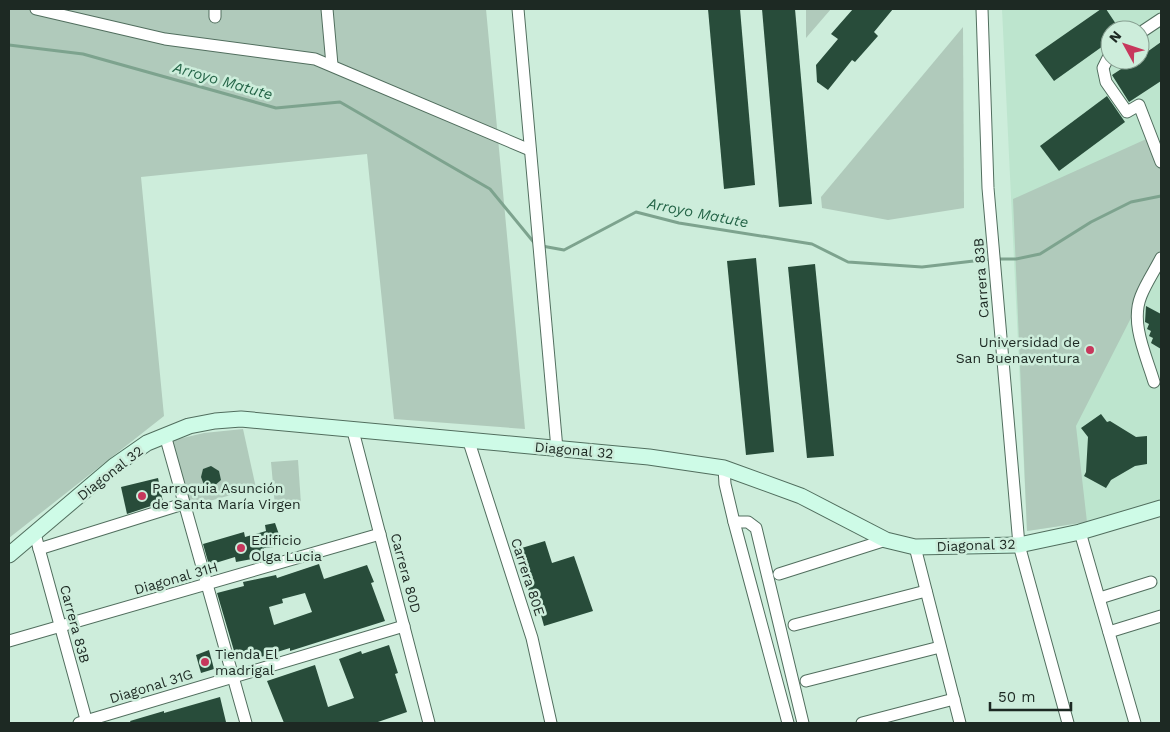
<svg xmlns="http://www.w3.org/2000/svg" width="1170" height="732" viewBox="0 0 1170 732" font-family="'Work Sans',sans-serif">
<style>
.built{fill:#bde5ce;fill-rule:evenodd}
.green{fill:#b0cabb}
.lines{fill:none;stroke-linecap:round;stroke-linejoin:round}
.stream{stroke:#7da38e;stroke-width:3}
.building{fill:#284c3a;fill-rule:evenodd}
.street-casing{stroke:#516e5e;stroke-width:13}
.secondary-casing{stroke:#516e5e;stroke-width:17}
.street{stroke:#fff;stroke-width:11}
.secondary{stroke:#cefbe7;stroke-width:15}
.poi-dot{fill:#c7375c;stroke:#cdeddb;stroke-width:2}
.labels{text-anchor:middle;stroke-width:5;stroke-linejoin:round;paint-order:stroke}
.street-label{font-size:14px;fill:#1d2923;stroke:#cdeddb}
.poi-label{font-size:14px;fill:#1d2923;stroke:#cdeddb;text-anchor:start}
.water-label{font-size:15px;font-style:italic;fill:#256548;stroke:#cdeddb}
</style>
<rect width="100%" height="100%" fill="#cdeddb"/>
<path class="built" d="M1002 9H1161V501L1087 522 1027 531ZM1110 30H1140V60H1110Z"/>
<g class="green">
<polygon points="9,9 486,9 525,429 394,419 367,154 141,177 164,416 9,538"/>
<polygon points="806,9 831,9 806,38"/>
<polygon points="963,27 964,208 888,220 822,208 821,197"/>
<polygon points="1153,136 1161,146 1161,259 1076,426 1087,522 1027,531 1013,199"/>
<polygon points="243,429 256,488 188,507 170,441 204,433"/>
<polygon points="298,460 301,504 275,506 271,462"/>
</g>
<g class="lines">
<g class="stream">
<polyline points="9,45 83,54 276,108 340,102 490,189 536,245"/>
<polyline points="542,246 564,250 636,212 679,223 812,244 848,262 922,267 991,259"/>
<polyline points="997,259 1016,259 1040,254 1091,222 1131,202 1161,196"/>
</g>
</g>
<g class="building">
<polygon points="708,9 740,9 755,185 724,189"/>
<polygon points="762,9 795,9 812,204 779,207"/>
<polygon points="853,9 893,9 874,32 878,36 855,62 852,60 828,90 817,82 816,65 838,39 831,34"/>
<polygon points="1101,9 1106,9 1120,30 1110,30 1110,41 1054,81 1035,55"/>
<polygon points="1161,42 1161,81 1129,102 1112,75 1135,60 1140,60 1140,57"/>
<polygon points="1107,96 1125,122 1059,171 1040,146"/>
<polygon points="756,258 774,452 746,455 727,261"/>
<polygon points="815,264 834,456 807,458 788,267"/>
<polygon points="1146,306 1161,314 1161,349 1151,343 1153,338 1149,336 1151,331 1147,329 1149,324 1145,322"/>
<polygon points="1101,414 1107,422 1110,421 1136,437 1147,436 1147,464 1135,466 1111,480 1106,488 1084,476 1086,472 1088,437 1081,428"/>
<polygon points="211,466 219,471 221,480 213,487 204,485 201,477 203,469"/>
<polygon points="158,478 163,502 127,514 121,487"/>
<polygon points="275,523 283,546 264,548 265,555 250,555 252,559 236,562 235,557 209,565 203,544 244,532 245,537 266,531 265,525"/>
<polygon points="545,541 552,563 574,556 593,611 544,626 536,597 531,598 515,550"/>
<path d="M319 564 324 579 367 565 374 582 371 583 385 621 290 651V648L261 657 260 654 237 661 217 593 244 586 243 582 276 575 277 578ZM305 593 312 612 274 625 269 607 283 603 282 599Z"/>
<polygon points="389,645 398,673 395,674 407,712 375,723 284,723 267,681 315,665 328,707 354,698 339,659 361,651 362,654"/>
<polygon points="209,650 214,669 201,673 196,655"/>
<polygon points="220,697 226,722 131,723 130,721 164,711 164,713"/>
</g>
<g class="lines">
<g class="street-casing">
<g id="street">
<polyline points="36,9 165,39 315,59 530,150"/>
<polyline points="215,9 215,17"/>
<polyline points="327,9 332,65"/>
<polyline points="518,9 557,449"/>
<polyline points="982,9 988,188 1019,545 1068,723"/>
<polyline points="1140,33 1161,19"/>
<polyline points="1110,54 1103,68 1106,82 1127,112 1139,105 1161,162"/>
<path d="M1154 382C1146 355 1130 323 1141 296 1146 283 1155 270 1161 258"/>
<polyline points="353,431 429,723"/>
<polyline points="165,435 246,723"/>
<polyline points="469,442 532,638 551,723"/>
<polyline points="724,468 725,484 734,522 788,723"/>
<polyline points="734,522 748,522 756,528 803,723"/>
<polyline points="1080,532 1135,723"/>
<polyline points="35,534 87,723"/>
<polyline points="915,547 960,723"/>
<polyline points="39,549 183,504"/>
<polyline points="779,574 886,540"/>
<polyline points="1100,598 1151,582"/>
<polyline points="794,625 926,591"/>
<polyline points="1109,632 1161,616"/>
<polyline points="9,641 380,534"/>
<polyline points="806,681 940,647"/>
<polyline points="79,723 404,626"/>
<polyline points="862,723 954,699"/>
</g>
</g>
<g class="secondary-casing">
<polyline id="secondary" points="9,555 114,466 147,443 189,426 215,421 241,419 649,457 724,468 801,496 886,540 915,547 1019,545 1080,532 1161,508"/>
</g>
<use href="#street" class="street"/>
<use href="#secondary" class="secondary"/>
</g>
<g class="poi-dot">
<circle cx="1090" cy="350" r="5"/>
<circle cx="142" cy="496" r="5"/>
<circle cx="241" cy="548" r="5"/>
<circle cx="205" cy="662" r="5"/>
</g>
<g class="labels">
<g class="street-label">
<text transform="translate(981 278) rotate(-94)" y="5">Carrera 83B</text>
<text transform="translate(574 450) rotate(5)" y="5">Diagonal 32</text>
<text transform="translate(110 473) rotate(-38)" y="5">Diagonal 32</text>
<text transform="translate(976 545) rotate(-2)" y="5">Diagonal 32</text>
<text transform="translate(406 573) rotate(75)" y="5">Carrera 80D</text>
<text transform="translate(528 577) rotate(72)" y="5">Carrera 80E</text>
<text transform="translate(176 578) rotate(-16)" y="5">Diagonal 31H</text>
<text transform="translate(75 624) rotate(75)" y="5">Carrera 83B</text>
<text transform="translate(151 686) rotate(-17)" y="5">Diagonal 31G</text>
</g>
<g class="poi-label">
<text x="1080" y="347" text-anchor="end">Universidad de<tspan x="1080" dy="16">San Buenaventura</tspan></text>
<text x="152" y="493">Parroquia Asunción<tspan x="152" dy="16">de Santa María Virgen</tspan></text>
<text x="251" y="545">Edificio<tspan x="251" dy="16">Olga Lucia</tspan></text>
<text x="215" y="659">Tienda El<tspan x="215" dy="16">madrigal</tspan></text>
</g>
<g class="water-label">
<text transform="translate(223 81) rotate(16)" y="5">Arroyo Matute</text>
<text transform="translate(698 213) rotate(11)" y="5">Arroyo Matute</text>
</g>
</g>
<rect width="1170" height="732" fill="none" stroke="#1d2923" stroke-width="20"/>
<g transform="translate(1125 45) rotate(310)"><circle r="24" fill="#cdeddb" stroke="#879f91"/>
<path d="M0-4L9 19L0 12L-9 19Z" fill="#c7375c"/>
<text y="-8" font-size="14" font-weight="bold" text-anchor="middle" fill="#1d2923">N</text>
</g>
<path d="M990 702v8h81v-8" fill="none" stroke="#1d2923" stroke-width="2.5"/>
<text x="998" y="702" font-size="15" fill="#1d2923" stroke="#cdeddb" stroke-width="4" paint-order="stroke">50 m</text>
</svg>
